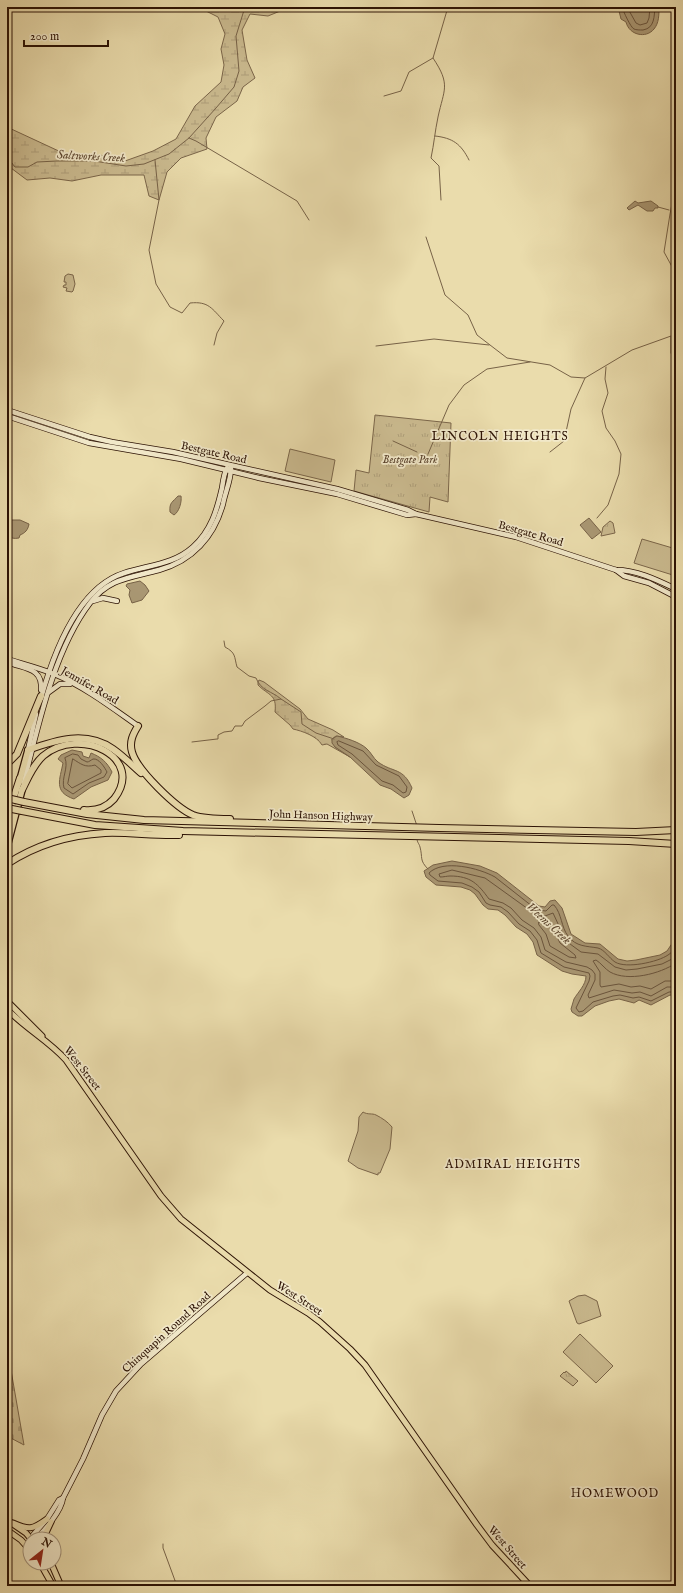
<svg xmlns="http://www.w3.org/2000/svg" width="683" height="1593" viewBox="0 0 683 1593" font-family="'IM FELL English',serif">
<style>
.green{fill:#caba8f;stroke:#7b664a}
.wetland{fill:url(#wetland-marsh);stroke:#7b664a}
.cemetery{fill:url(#cemetery-stones);stroke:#7b664a}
.park{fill:url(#park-tufts);stroke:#7b664a}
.water{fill:#a99773;stroke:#776247}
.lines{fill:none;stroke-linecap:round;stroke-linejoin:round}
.shore{stroke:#6a543c;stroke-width:1}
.stream{stroke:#776247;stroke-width:1}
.secondary-casing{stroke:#2c1204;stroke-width:6}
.primary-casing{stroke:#2c1204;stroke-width:7}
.trunk-casing{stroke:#2c1204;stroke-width:8}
.motorway-casing{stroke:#2c1204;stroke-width:8}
.secondary{stroke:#f1e8c9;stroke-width:4.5}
.primary{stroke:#eadcac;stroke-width:5}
.trunk{stroke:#eadcac;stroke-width:5.5}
.motorway{stroke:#eadcac;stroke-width:6}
.motorway-bridge-casing{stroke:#2c1204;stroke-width:8;stroke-linecap:butt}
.motorway-bridge{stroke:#eadcac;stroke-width:6}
.labels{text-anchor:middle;stroke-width:3.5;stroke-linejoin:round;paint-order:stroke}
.street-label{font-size:11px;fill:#2c1204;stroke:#f1e8c9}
.park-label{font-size:11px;font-style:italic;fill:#5b442e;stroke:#f1e8c9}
.water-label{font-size:12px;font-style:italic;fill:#5e4730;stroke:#f1e8c9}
.neighbourhood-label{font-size:12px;letter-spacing:1px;fill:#2c1204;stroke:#f1e8c9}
</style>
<defs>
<pattern id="wetland-marsh" width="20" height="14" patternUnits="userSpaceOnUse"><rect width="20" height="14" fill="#caba8f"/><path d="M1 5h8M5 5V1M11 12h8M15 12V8" fill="none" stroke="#ae9f7a"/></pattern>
<pattern id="cemetery-stones" width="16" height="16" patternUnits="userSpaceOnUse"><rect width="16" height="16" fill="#caba8f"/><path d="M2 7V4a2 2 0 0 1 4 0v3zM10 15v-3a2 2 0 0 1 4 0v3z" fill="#ae9f7a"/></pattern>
<pattern id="park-tufts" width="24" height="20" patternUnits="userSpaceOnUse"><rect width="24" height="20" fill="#caba8f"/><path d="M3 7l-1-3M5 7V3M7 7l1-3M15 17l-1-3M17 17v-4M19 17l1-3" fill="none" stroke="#ae9f7a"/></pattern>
</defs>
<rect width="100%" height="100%" fill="#eadcac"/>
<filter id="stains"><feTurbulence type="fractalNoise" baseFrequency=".005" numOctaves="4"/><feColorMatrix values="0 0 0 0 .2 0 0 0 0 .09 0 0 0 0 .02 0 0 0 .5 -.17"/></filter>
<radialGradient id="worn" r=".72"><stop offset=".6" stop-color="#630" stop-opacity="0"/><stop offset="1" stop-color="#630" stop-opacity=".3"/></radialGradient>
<g class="green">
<polygon points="68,274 73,275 75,284 73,291 72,292 66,291 67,288 63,287 64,285 66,285 66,282 64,282 65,276"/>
<polygon points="290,449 335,460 331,482 285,471"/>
<polygon points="642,539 676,549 676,576 634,563"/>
<path d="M363 1112C368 1115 372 1113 376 1115 382 1118 388 1122 392 1127L390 1149 380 1173H378V1175L358 1168 348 1161 358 1131 359 1117Z"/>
<polygon points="585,1295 597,1301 601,1316 579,1324 577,1323 569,1301 578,1296"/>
<polygon points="580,1334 613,1366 596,1383 563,1352"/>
</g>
<g class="wetland">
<polygon points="198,7 290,7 268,16 250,14 242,30 247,60 255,78 243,87 237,101 216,117 206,138 207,149 181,158 167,172 159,200 149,196 144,175 101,175 72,181 50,178 27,180 7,165 7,127 63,153 100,155 125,161 153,151 176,139 195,106 221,82 224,65 221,49 225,34 218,17"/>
<path d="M259 680 264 682 300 709 308 719 333 730 344 737 336 736 332 739 335 747 350 757 327 744 322 745C317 736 302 731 293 729L290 725 275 712C277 694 269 696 258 685V682Z"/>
</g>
<polygon class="cemetery" points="7,1353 8,1353 24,1445 7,1436"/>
<g class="park">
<polygon points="375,415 451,423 448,502 430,497 429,512 354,491 356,470 369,473"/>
<polygon points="610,521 613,523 615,533 601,536 603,527"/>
<polygon points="566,1371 578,1381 573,1386 560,1376 564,1372 565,1373"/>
</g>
<g class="water">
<path d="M618 7H659C659 15 659 23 654 29 646 39 629 35 626 22L621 19Z"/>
<polygon points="635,201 638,203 651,201 658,206 658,208 655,208 653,211 647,211 638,205 629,210 627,208"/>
<path d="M178 496H181C182 502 179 512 174 515L170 512C169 502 173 502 178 496Z"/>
<polygon points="589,518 601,532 592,539 580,525"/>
<path d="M7 520H20L29 524C28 530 25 533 20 535L19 538C14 539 11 538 7 536Z"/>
<polygon points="140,581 145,585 149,591 142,600 132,603 129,595 130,590 126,586 127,584"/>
<path d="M337 736C346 738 359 742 366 748 371 752 373 758 378 762 393 773 403 767 412 788L409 795 404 798 391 789 380 785 350 757 335 747 332 743V739Z"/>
<path d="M72 750 82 752 83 756 89 758 91 753C101 757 107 762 112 772L108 780 91 787 74 799C53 792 60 779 63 763L58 759 61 755Z"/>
<path d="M452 861 480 866 497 873 539 906 545 907 550 901 555 900 562 908 571 934 585 943 600 944 618 959 627 961 636 960 660 955 667 951 673 942 676 941V996L670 995 651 1005 639 1000 634 1003 619 999 609 1001 595 1006 582 1016H578L572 1012 571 1009C572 1006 573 1002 574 999 578 992 586 985 586 976L572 974 562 971 537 955 533 942 527 934 516 927 505 915 498 910 488 909 483 905 475 894 470 890 461 887 436 885 426 877 424 871 433 865Z"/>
</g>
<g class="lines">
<g class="shore">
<path d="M622 7C623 11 631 28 634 29 636 30 640 30 643 30 655 28 654 16 655 7"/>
<polyline points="627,7 636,23 640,25 647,23 649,18 650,7"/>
<polygon points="339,741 363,751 376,765 399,776 407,787 406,792 403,793 393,785 382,781 352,754 338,745 337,742"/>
<path d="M73 754 78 755 81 759 87 762C89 762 91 760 93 759 99 758 105 768 107 772L104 777 89 783 73 794 64 788C61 778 69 768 65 758Z"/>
<path d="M73 759C81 764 85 768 95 765L101 770V773L72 788 68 784Z"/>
<polygon points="539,922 550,922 560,943 575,955 576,958 569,957 550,946 546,934 539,925"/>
<path d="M676 946C674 949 672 953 668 955 658 962 626 969 615 962 609 958 605 950 598 948 587 946 576 947 568 936 561 927 562 914 554 905H552L546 911 537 910 495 877C479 868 443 859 429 873L430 875 438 881 462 883 472 887 479 892 486 903 490 905 501 907 508 912 519 924 530 931 537 940 541 953 564 967 589 973 590 976 589 981 576 1008 579 1012 583 1011 593 1002 613 996 620 995 633 998 639 997 651 1001 669 992H676"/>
<path d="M676 955 672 959 662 964 637 969 626 970 615 967 598 954 581 952 566 941 553 913 545 916 535 914 485 878 452 870 439 874 440 877C444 877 447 876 450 876 471 876 478 884 489 899L503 903 511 908 522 920 534 928 541 937 545 950 566 962 587 967 592 970 595 974V980L588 995 589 998 614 990 632 993 640 992 651 996 667 987H676"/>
<path d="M676 963C660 974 628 982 610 972 605 969 601 963 596 960L593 961 600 972V985L601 987 619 984 631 987 640 986 651 989 665 981H676"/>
</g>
<g class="stream">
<polyline points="384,96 401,91 409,72 433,58"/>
<path d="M435 136C453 138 461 144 469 160"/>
<polyline points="189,138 196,141 297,201 309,220"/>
<polyline points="7,157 15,167 28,167 37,162 57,161 94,161 126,166 144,164 169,154 189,138 216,108 234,87 239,71 236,36 245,7"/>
<path d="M155 160 159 200 149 250 156 284 170 307 182 313 190 303C209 301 212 309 224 321L217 333 214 345"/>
<polyline points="676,183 670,214 664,252 676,274"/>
<path d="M441 200 439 166 431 158C434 144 435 131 438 117 444 89 451 85 433 58L448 7"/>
<polyline points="658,207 669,210"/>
<polyline points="426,237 445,295 468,315 477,335 507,358 550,365 571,377 585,378 632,350 671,336 676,331"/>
<polyline points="671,337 671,353 676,363"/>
<polyline points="376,346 434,339 489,345"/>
<polyline points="393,441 417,452"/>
<polyline points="550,452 564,441 571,409 585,378"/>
<polyline points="428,454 449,405 464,385 487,369 530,362"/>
<polyline points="597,518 608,505 619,474 621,454 615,441 606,428 602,411 608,393 605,379 606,367"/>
<path d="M224 641 225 647C236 653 234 656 237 667L249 676 256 678C261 691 272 691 281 699"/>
<polyline points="192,742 217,739 218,739 218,735 224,732 232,731 235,726 242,726 245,721 265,706 271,701 281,699 301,712 302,724 316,733 334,739"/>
<polyline points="412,811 417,826"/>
<path d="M417 838C417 843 419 843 420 847 423 858 419 860 428 869"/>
<polyline points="163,1544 163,1548 177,1586"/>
</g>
<g class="secondary-casing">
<g id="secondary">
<path d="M7 410 90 437 112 442 173 452 337 489 408 510 416 514 516 537 616 570C637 570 657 580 676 589"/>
<polyline points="7,416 89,443 181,459 259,478 337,494 407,515 416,514"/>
<polyline points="616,570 624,576 649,583 676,597"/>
<polyline points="93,601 103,598 117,601"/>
<path d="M7 659C23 664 39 668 54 674 85 687 111 707 138 726"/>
<path d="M7 662C24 669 43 667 41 690"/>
<polyline points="49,692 60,684 70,684"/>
<path d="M41 698C53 655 77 588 124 573 148 565 173 565 193 547 211 531 217 510 222 488 223 481 224 473 227 468"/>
<polyline points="28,750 36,714"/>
<path d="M24 782C38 726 54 650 90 603 109 578 130 578 159 570 192 561 214 537 223 504 225 493 231 480 231 468"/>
<polyline points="32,1539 33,1535 47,1519 59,1500 63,1498"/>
<path d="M33 1539C44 1534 62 1509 63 1498L83 1459 102 1415 116 1391 141 1364 247 1273"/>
</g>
</g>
<g class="primary-casing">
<g id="primary">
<polyline points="7,1001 42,1036"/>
<path d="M7 1009C26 1029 48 1040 66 1060L161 1196 181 1219 270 1290 308 1313 320 1322 350 1349 365 1365 477 1525 492 1545 530 1586"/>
<polyline points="7,1520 26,1533 31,1539"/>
<path d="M13 1523C29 1530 32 1530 47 1519"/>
<polyline points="7,1530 21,1540 30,1550"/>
<polyline points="43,1539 51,1522"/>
<polyline points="40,1563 53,1586"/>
<polyline points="51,1563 61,1586"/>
</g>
</g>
<g class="trunk-casing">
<g id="trunk">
<polyline points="19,783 28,750"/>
<polyline points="7,834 14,807"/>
<polyline points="7,847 22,790"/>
</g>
</g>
<g class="motorway-casing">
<g id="motorway">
<path d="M138 726C133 734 129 742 132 752 137 770 176 808 193 815 204 819 218 819 230 819"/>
<path d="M28 750C56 740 86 730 113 749 123 756 132 765 141 773"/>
<polyline points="7,764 17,754 41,696"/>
<path d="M22 790C28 778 33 765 43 756 80 725 146 758 114 799 106 808 95 811 84 810"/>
<polyline points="24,802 87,814 144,820 439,828 636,832 676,830"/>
<polyline points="22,811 95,825 183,831 629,841 676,844"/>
<polyline points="7,818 20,778"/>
<path d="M7 864C37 844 69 835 105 833 130 832 154 836 179 835"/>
</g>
</g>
<use href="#secondary" class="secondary"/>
<use href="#primary" class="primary"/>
<use href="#trunk" class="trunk"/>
<use href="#motorway" class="motorway"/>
<g class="motorway-bridge-casing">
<g id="motorway-bridge">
<polyline points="7,798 24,802"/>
<polyline points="7,808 22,811"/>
</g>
</g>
<use href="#motorway-bridge" class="motorway-bridge"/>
</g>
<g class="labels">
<g class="street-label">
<text transform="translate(214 452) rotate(13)" y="4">Bestgate Road</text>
<text transform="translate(531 533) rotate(16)" y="4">Bestgate Road</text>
<text transform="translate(90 685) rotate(30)" y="4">Jennifer Road</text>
<text transform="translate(321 815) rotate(2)" y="4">John Hanson Highway</text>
<text transform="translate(83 1068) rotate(52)" y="4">West Street</text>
<text transform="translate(300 1298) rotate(33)" y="4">West Street</text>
<text transform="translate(166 1332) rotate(-42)" y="4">Chinquapin Round Road</text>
<text transform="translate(508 1547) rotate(49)" y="4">West Street</text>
</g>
<g class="park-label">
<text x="410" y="463">Bestgate Park</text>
</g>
<g class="water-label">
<text transform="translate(91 156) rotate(3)" y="4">Saltworks Creek</text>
<text transform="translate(549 923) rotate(43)" y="4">Weems Creek</text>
</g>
<g class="neighbourhood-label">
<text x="500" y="440">LINCOLN HEIGHTS</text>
<text x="513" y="1168">ADMIRAL HEIGHTS</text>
<text x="615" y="1497">HOMEWOOD</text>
</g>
</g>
<rect width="683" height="1593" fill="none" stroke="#eadcac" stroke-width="24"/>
<rect x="8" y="8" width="667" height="1577" fill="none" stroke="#2c1204" stroke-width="2"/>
<rect x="12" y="12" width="659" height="1569" fill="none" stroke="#2c1204"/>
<g transform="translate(42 1551) rotate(30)"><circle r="19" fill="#f1e8c9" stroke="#a2927a"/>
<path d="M0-3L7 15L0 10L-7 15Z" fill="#8f2418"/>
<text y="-6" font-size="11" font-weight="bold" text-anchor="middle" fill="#2c1204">N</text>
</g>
<path d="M24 40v6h84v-6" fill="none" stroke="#2c1204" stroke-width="2"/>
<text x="30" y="40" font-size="12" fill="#2c1204" stroke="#f1e8c9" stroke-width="3" paint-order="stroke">200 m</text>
<rect width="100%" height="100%" filter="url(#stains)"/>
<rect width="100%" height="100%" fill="url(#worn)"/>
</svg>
